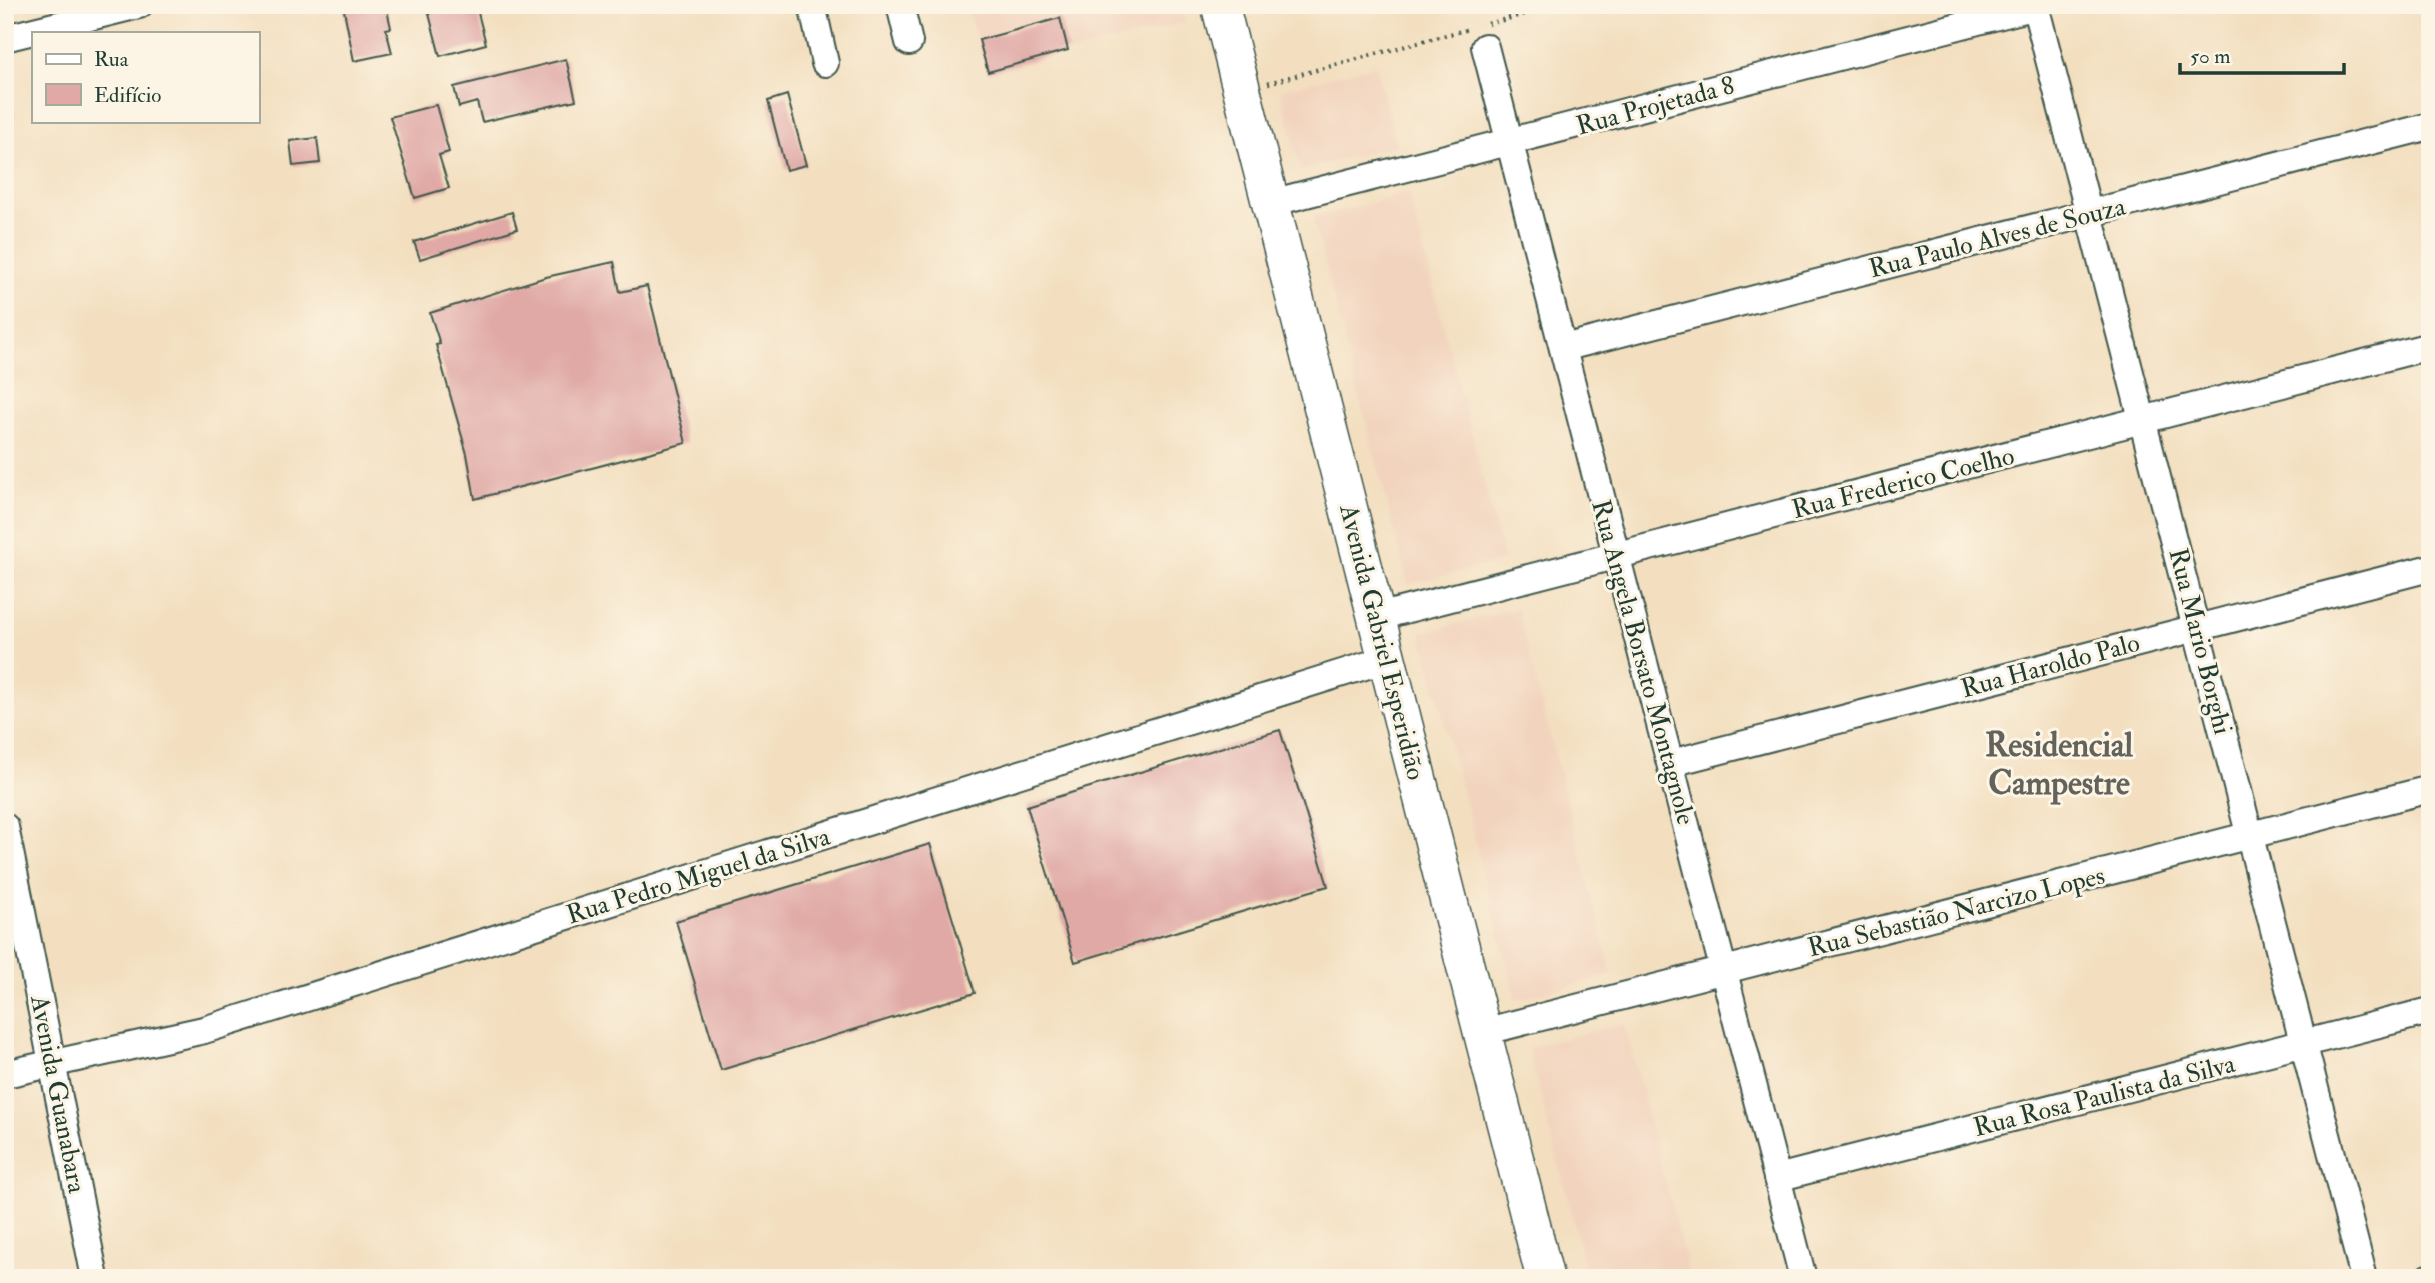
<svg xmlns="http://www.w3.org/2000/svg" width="2435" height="1283" viewBox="0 0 2435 1283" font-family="'IM FELL Double Pica',serif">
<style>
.built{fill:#f2d4be}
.building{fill:#e0a9a6}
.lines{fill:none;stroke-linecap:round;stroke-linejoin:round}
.minor-casing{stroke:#3f5549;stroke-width:30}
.secondary-casing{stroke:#3f5549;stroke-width:40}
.path{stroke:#3f5549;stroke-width:4.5;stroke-dasharray:2 5;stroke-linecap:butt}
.minor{stroke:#fff;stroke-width:26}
.secondary{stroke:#fff;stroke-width:37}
.labels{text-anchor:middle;stroke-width:6;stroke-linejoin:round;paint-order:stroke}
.street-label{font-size:26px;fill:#1f3d34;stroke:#fcf5e5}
.district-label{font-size:33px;font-weight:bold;fill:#63635c;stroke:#fcf5e5}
</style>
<rect width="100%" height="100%" fill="#fcf5e5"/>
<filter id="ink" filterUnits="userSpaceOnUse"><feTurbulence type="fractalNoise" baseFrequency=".0143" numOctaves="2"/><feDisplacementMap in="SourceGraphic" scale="14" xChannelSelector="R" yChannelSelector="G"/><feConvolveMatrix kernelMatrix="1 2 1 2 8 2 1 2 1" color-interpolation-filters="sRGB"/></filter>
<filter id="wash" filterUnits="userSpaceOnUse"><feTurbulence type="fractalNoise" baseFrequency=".00686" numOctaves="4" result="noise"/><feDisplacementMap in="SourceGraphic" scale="28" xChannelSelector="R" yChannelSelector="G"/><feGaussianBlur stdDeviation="1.57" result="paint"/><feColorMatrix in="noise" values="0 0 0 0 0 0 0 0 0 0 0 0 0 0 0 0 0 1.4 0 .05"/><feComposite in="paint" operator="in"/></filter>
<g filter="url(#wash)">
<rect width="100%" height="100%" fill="#f3dfc0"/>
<g class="built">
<polygon points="966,5 1181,5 1186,22 988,74"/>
<polygon points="1376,65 1396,145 1301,170 1280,90"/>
<polygon points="1409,193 1504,560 1408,585 1313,218"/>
<polygon points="1517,608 1612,975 1516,1000 1421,633"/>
<polygon points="1624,1023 1690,1278 1588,1278 1528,1048"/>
</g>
<g id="blocks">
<g class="building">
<polygon points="343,5 386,5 391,28 386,29 392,53 354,61"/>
<polygon points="445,5 476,5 486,44 440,56 428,10"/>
<polygon points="1060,18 1068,50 988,72 979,40"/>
<polygon points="566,59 576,100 482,122 477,102 459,107 454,87"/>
<polygon points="787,95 806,165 786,170 768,101"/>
<polygon points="436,105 449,152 439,155 449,188 415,198 390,117"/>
<polygon points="317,138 320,163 293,166 290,141"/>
<polygon points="512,212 517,229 420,259 414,242"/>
<polygon points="614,262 620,292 647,286 686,443 475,499 467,454 436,345 440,344 430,313 546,277"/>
<polygon points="1280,730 1328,886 1075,962 1027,806"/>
<polygon points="930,844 975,993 721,1070 676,921"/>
</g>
</g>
</g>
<g filter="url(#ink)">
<use href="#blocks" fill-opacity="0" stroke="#3f5549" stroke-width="2"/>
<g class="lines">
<g class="minor-casing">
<g id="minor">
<polyline points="812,5 825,63"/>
<polyline points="900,5 909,42"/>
<polyline points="2035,5 2364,1278"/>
<polyline points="5,38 139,5"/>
<polyline points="1485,47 1803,1278"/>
<polyline points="1271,203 2040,5"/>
<polyline points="1563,348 2430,126"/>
<polyline points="1377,617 2430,346"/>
<polyline points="1671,763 2430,568"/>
<polyline points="5,827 95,1278"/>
<polyline points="1483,1032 2430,789"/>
<polyline points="5,1074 204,1030 1387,659"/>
<polyline points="1777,1178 2430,1011"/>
<polyline points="2429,1278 2430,1278"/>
</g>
</g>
<g class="secondary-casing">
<polyline id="secondary" points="1220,5 1545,1278"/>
</g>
<g class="path">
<polyline points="1488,24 1558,5"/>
<polyline points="1268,83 1469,29"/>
</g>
<use href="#minor" class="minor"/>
<use href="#secondary" class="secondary"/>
</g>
</g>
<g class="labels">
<g class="street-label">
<text transform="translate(1655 105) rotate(-15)" y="9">Rua Projetada 8</text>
<text transform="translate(1997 237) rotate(-14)" y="9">Rua Paulo Alves de Souza</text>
<text transform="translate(1903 482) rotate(-14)" y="9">Rua Frederico Coelho</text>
<text transform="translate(2201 641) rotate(76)" y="9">Rua Mario Borghi</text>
<text transform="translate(1383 642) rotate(76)" y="9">Avenida Gabriel Esperidião</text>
<text transform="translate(1644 662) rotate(75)" y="9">Rua Angela Borsato Montagnole</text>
<text transform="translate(2050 665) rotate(-15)" y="9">Rua Haroldo Palo</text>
<text transform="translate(698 875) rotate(-17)" y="9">Rua Pedro Miguel da Silva</text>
<text transform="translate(1956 911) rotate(-14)" y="9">Rua Sebastião Narcizo Lopes</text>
<text transform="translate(59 1094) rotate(79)" y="9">Avenida Guanabara</text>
<text transform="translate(2104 1095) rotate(-14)" y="9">Rua Rosa Paulista da Silva</text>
</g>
<g class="district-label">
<text x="2059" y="756">Residencial<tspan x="2059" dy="38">Campestre</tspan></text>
</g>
</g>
<rect width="2435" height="1283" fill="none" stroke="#fcf5e5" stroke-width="28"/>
<rect x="32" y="32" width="228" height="91" fill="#fcf5e5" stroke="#a4ab9e" stroke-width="2"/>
<rect x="46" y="54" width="35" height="10" fill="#ffffff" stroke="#a4ab9e" stroke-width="2"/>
<text x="94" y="66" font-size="21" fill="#1f3d34">Rua</text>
<rect x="46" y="84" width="35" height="21" fill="#e0a9a6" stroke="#a4ab9e" stroke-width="2"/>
<text x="94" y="102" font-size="21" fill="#1f3d34">Edifício</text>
<path d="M2180 63v10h164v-10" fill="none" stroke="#1f3d34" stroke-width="3.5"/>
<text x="2190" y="63" font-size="21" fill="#1f3d34" stroke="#fcf5e5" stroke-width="5" paint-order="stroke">50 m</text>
</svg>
